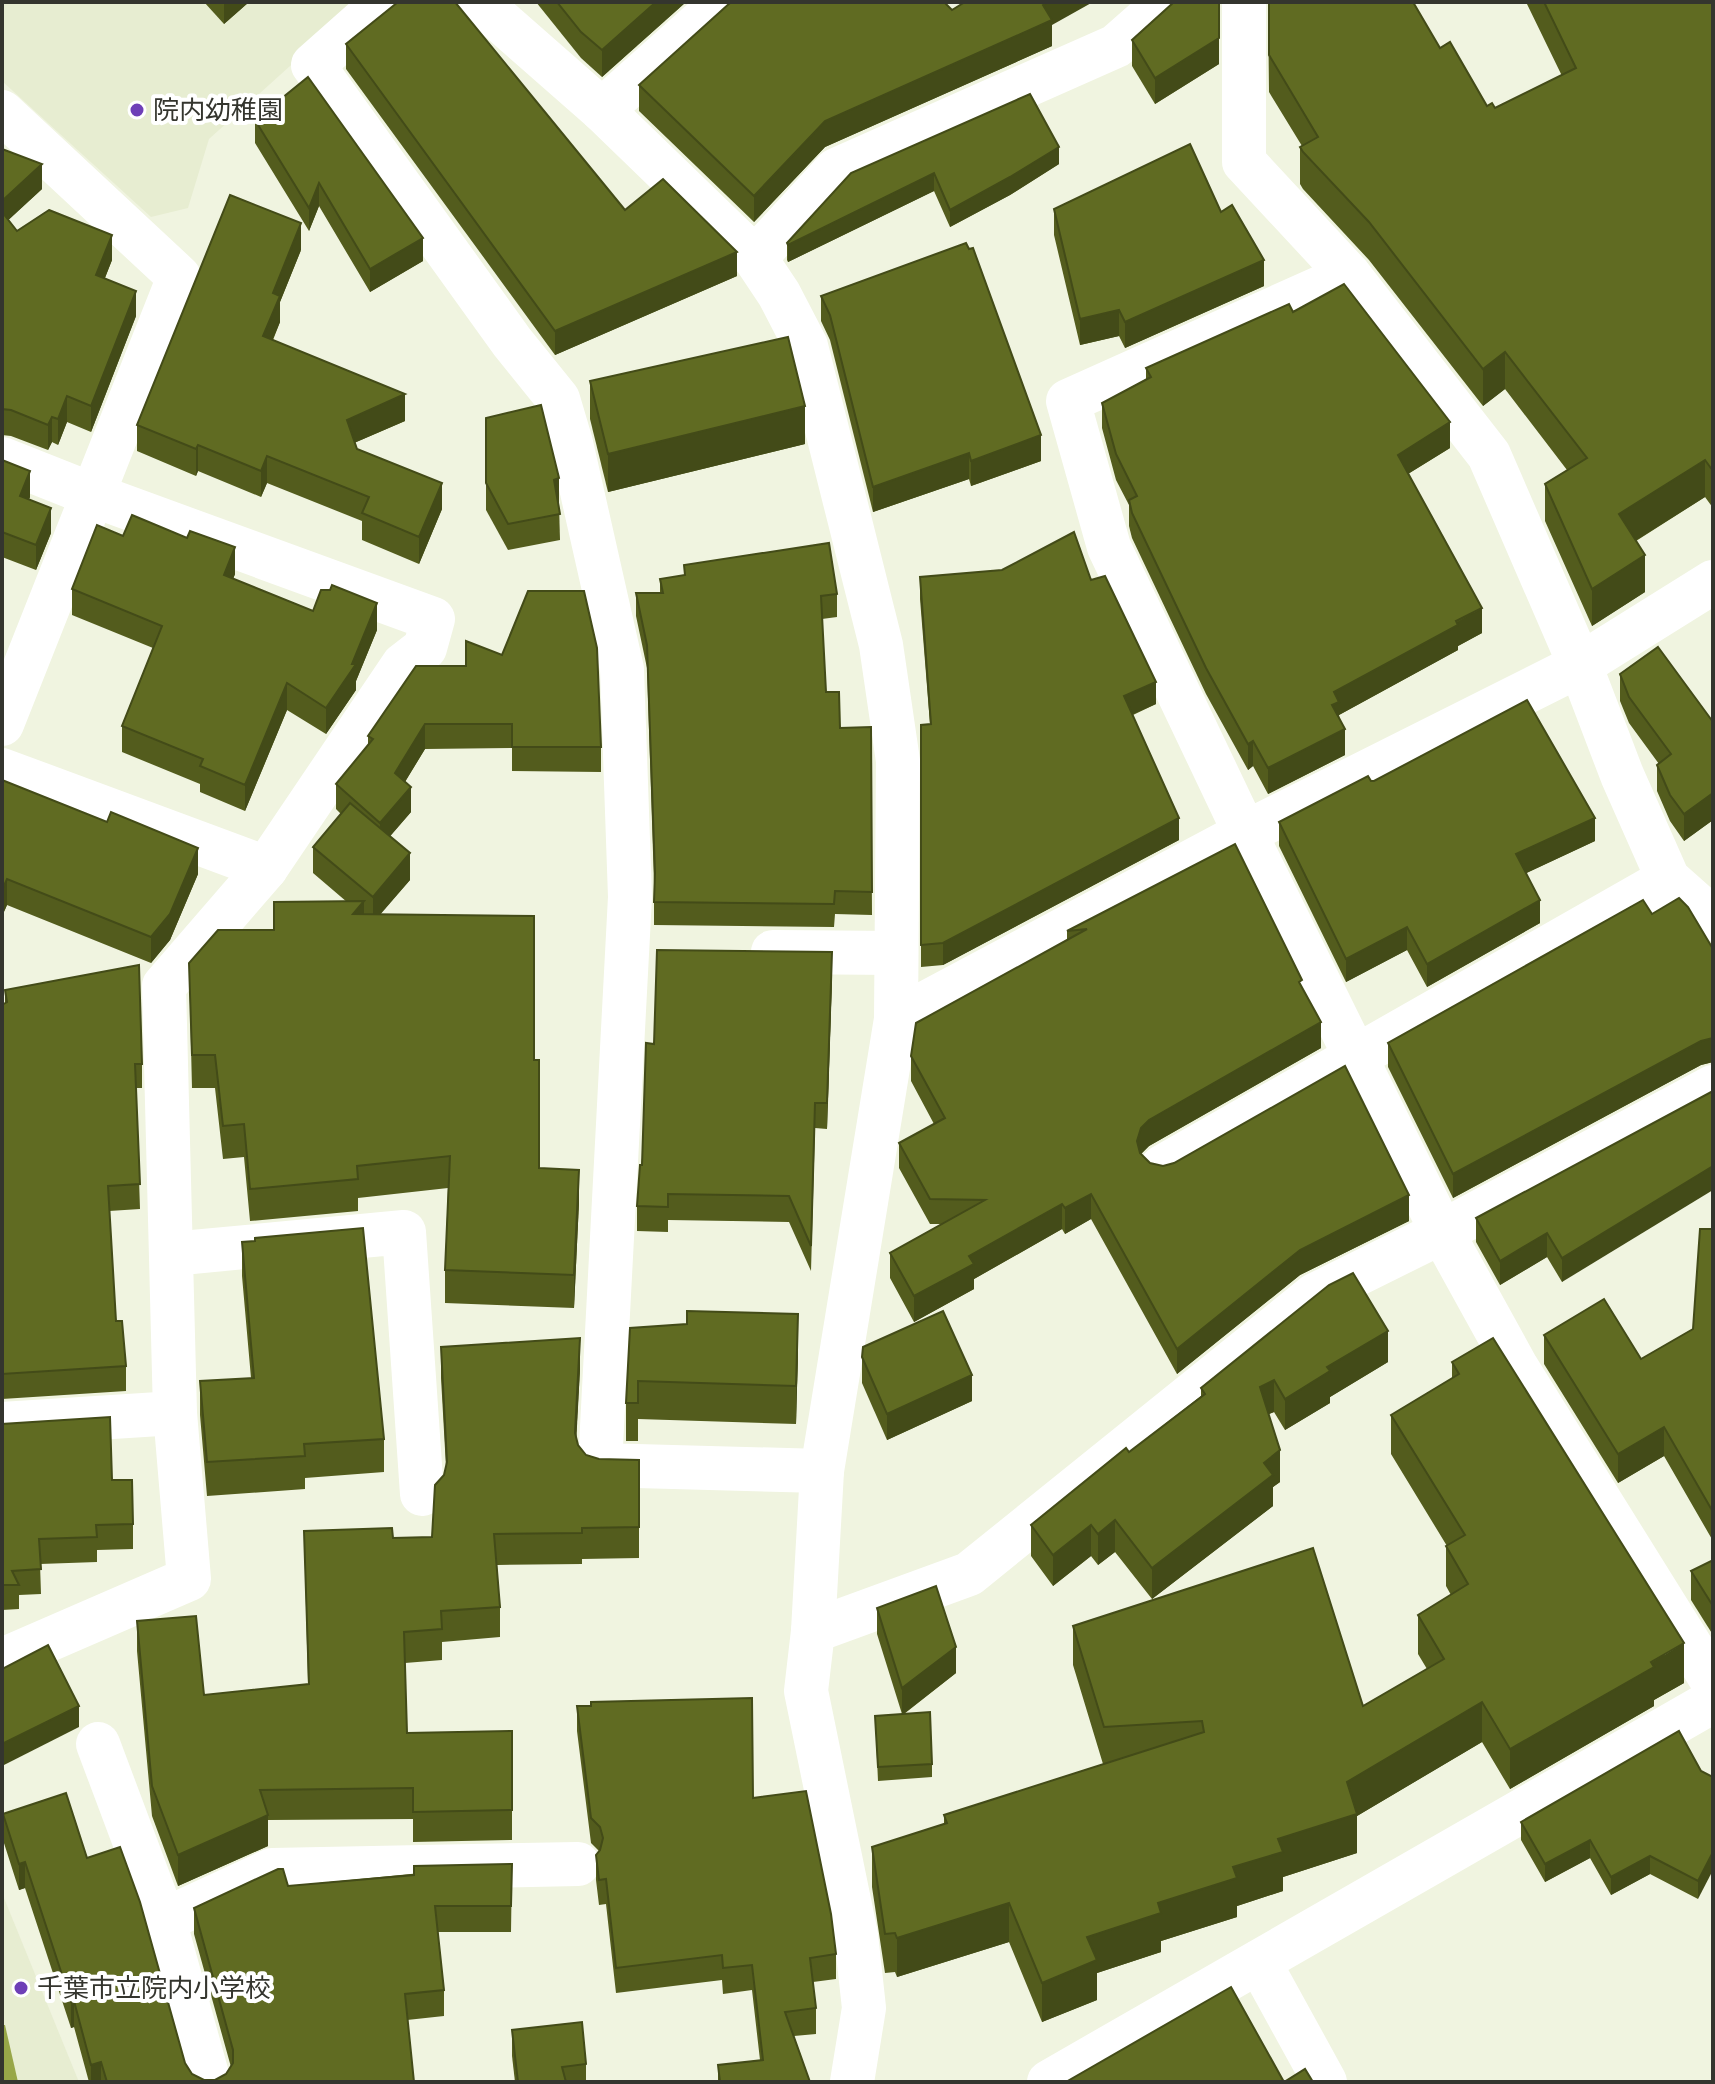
<svg xmlns="http://www.w3.org/2000/svg" width="1715" height="2084" viewBox="0 0 1715 2084" font-family="'PT Sans','Noto Sans JP',sans-serif">
<style>
.built{fill:#e7edd1}
.water{fill:#98a748}
.lines{fill:none;stroke-linecap:round;stroke-linejoin:round}
.minor{stroke:#fff;stroke-width:44}
.wall{fill:#535c1d}
.shaded-wall{fill:#434b18}
.building{fill:#606b22;stroke:#434b18;stroke-width:2}
.poi-dot{fill:#6e3fb7;stroke:#fff;stroke-width:3}
.labels{text-anchor:middle;stroke-width:8;stroke-linejoin:round;paint-order:stroke}
.poi-label{font-size:26px;fill:#34352e;stroke:#fff;text-anchor:start}
</style>
<rect width="100%" height="100%" fill="#f0f4e0"/>
<g class="built">
<polygon points="2,2 361,2 209,139 188,208 151,217 2,81"/>
<polygon points="2,1893 79,2082 2,2082"/>
</g>
<polygon class="water" points="2,2025 5,2025 18,2082 2,2082"/>
<g class="lines">
<g class="minor">
<polyline points="384,2 313,65 512,342 558,399 571,443 622,669 630,897 600,1465 822,1471"/>
<polyline points="479,2 602,110 755,258 779,294 806,346 881,645 898,761 896,1019 822,1471 813,1631 806,1691 856,1935 864,2008 852,2082"/>
<polyline points="1244,2 1244,162 1349,275 1489,455 1580,665 1622,775 1668,879 1713,919"/>
<polyline points="602,110 723,2"/>
<polyline points="2,112 179,277 2,724"/>
<polyline points="755,258 836,170 1116,46 1166,2"/>
<polyline points="1349,275 1068,401 1109,547 1245,833 1442,1232 1517,1368 1713,1682"/>
<polyline points="2,459 93,495 433,619 425,648 403,665 266,868 164,986 175,1413 189,1579 2,1660"/>
<polyline points="2,770 266,868"/>
<polyline points="773,952 896,953"/>
<polyline points="896,1019 1245,833 1580,665 1713,582"/>
<polyline points="1162,1167 1668,879"/>
<polyline points="171,1254 404,1232 422,1494"/>
<polyline points="2,1424 175,1413"/>
<polyline points="813,1631 969,1574 1315,1295 1442,1232 1713,1087"/>
<polyline points="98,1744 164,1920 209,2082"/>
<polyline points="164,1920 272,1870 578,1864"/>
<polyline points="1259,1962 1325,2082"/>
<polyline points="1049,2082 1713,1701"/>
</g>
</g>
<g class="wall">
<polygon points="204,2 249,2 224,24"/>
<polygon points="536,2 686,2 602,77 581,58"/>
<polygon points="1268,2 1440,48 1487,106 1495,108 1562,76 1526,2 1713,2 1713,508 1705,497 1636,541 1645,592 1592,626 1545,521 1545,484 1567,470 1505,389 1483,406 1369,260 1303,189 1300,184 1300,147 1302,146 1269,92"/>
<polygon points="952,10 1052,25 1052,46 825,147 754,222 639,111 639,85"/>
<polygon points="1132,40 1219,64 1155,104 1132,66"/>
<polygon points="346,44 625,210 737,276 555,355 346,69"/>
<polygon points="255,120 423,261 370,292 319,206 309,231 255,143"/>
<polygon points="2,149 42,189 8,220 17,231 112,260 105,278 136,316 91,432 67,422 58,445 52,442 48,450 11,436 2,435"/>
<polygon points="1059,164 1010,195 950,227 934,191 788,262 787,260 787,243 851,173"/>
<polygon points="1054,209 1221,212 1264,286 1125,348 1119,336 1080,345 1054,235"/>
<polygon points="301,250 280,302 280,322 273,340 405,421 354,443 357,449 442,509 419,564 362,540 362,521 267,483 261,497 198,471 196,476 137,451 137,425"/>
<polygon points="821,296 1041,461 971,486 969,479 873,512 830,340 821,321"/>
<polygon points="1293,312 1450,448 1408,474 1482,633 1458,646 1458,650 1339,715 1345,755 1268,794 1253,766 1248,770 1206,694 1132,538 1129,526 1129,505 1116,480 1102,428 1102,403 1146,379 1146,368"/>
<polygon points="590,381 805,444 608,492 590,419"/>
<polygon points="486,418 559,504 560,540 508,550 486,510"/>
<polygon points="2,460 30,497 29,499 51,533 36,570 2,557"/>
<polygon points="123,536 235,574 233,579 313,611 377,630 356,681 356,690 326,734 287,710 245,811 200,792 200,784 122,752 122,726 153,648 72,615 72,589"/>
<polygon points="684,565 837,594 837,617 822,619 826,692 840,728 871,727 872,915 835,914 834,927 654,925 654,883 647,668 636,616 636,593 660,593 660,579 684,575"/>
<polygon points="1002,570 1091,580 1156,704 1133,715 1179,840 943,965 921,967 921,725 930,724 920,599 920,577"/>
<polygon points="416,666 601,747 601,772 512,771 512,748 425,749 405,782 411,812 390,836 410,880 380,914 534,1060 539,1168 579,1202 574,1308 445,1303 445,1270 448,1188 358,1198 358,1211 250,1221 244,1157 223,1159 215,1088 192,1088 189,963 347,902 313,873 313,847 341,814 336,809 336,784 368,745 368,736"/>
<polygon points="1620,674 1713,722 1713,820 1684,841 1670,821 1657,791 1657,765 1659,764 1629,723 1620,701"/>
<polygon points="2,780 198,874 170,940 151,963 7,905 3,914 2,914"/>
<polygon points="1371,781 1595,841 1526,873 1540,923 1427,987 1407,950 1346,982 1279,846 1279,822"/>
<polygon points="1235,844 1302,988 1321,1048 1149,1146 1141,1154 1150,1163 1409,1221 1300,1275 1177,1374 1091,1219 1065,1234 1062,1229 974,1279 974,1289 914,1322 890,1278 890,1253 941,1224 930,1224 899,1168 899,1143 934,1124 911,1081 911,1056 1067,941 1067,931"/>
<polygon points="1652,914 1713,949 1713,1062 1701,1065 1453,1198 1388,1067 1388,1043"/>
<polygon points="832,977 827,1129 815,1128 811,1271 789,1222 668,1220 668,1232 637,1231 637,1206 654,1044"/>
<polygon points="5,990 142,1064 142,1088 136,1088 140,1209 109,1211 116,1321 126,1366 126,1391 2,1399 2,1005 5,1004"/>
<polygon points="1713,1091 1562,1282 1547,1257 1500,1285 1476,1242 1476,1218"/>
<polygon points="1713,1229 1713,1541 1664,1456 1618,1483 1544,1364 1544,1335 1641,1359 1693,1329"/>
<polygon points="242,1242 384,1439 384,1472 305,1478 305,1489 207,1496 200,1415 200,1381 251,1378 242,1276"/>
<polygon points="687,1324 798,1352 796,1424 638,1419 638,1441 626,1441 626,1403 630,1328"/>
<polygon points="441,1347 580,1369 576,1439 578,1445 586,1455 599,1459 639,1460 639,1558 582,1559 582,1564 497,1565 500,1607 500,1637 442,1642 442,1660 405,1663 407,1733 512,1731 512,1840 413,1842 413,1819 268,1820 268,1846 178,1886 152,1816 137,1651 137,1621 204,1695 308,1684 304,1531 393,1538 432,1537 446,1467 441,1378"/>
<polygon points="862,1357 972,1401 887,1440 862,1383"/>
<polygon points="1388,1362 1330,1397 1330,1403 1285,1430 1274,1412 1269,1414 1280,1482 1273,1487 1273,1506 1152,1599 1115,1552 1098,1565 1091,1556 1053,1586 1031,1556 1031,1525 1129,1452 1201,1396 1201,1388"/>
<polygon points="1452,1362 1684,1683 1654,1700 1654,1706 1510,1789 1482,1742 1357,1816 1357,1853 1283,1877 1283,1891 1237,1906 1237,1917 1161,1941 1161,1952 1097,1973 1097,2000 1042,2022 1009,1942 897,1977 895,1972 885,1973 872,1887 872,1847 944,1824 944,1815 1103,1764 1073,1665 1073,1626 1363,1706 1427,1669 1418,1654 1418,1615 1451,1595 1446,1586 1446,1546 1447,1546 1391,1454 1391,1415 1452,1379"/>
<polygon points="2,1424 112,1480 133,1524 133,1549 97,1550 97,1562 40,1564 41,1594 19,1595 19,1609 2,1610"/>
<polygon points="1713,1560 1713,1635 1691,1600 1691,1571"/>
<polygon points="877,1608 956,1673 904,1714 932,1764 932,1777 878,1781 875,1716 902,1714 877,1634"/>
<polygon points="577,1706 753,1798 836,1954 836,1979 813,1982 816,2008 816,2034 794,2036 810,2082 718,2082 718,2065 760,2060 752,1990 723,1994 722,1980 616,1993 606,1904 599,1905 596,1880 596,1855 599,1851 591,1843 577,1731"/>
<polygon points="1701,1771 1698,1899 1650,1874 1611,1895 1590,1858 1545,1882 1521,1840 1521,1822"/>
<polygon points="3,1814 87,1858 185,2063 192,2074 204,2080 215,2080 226,2074 231,2067 194,1934 194,1908 288,1886 512,1864 511,1932 438,1932 444,1990 444,2016 407,2020 414,2082 89,2082 74,2027 71,2028 25,1888 19,1890 3,1840"/>
<polygon points="512,2030 586,2064 586,2082 515,2082 512,2056"/>
</g>
<g class="shaded-wall">
<polygon points="224,2 249,2 224,24"/>
<polygon points="656,2 686,2 602,77 602,50"/>
<polygon points="1048,2 1093,2 1052,25 1052,46 825,147 754,222 754,196 825,121"/>
<polygon points="1219,38 1219,64 1155,104 1155,78"/>
<polygon points="1059,147 1059,164 1010,195 950,227 950,210"/>
<polygon points="42,164 42,189 2,226 2,201"/>
<polygon points="934,173 934,191 788,262 788,245"/>
<polygon points="319,183 319,206 309,231 309,208"/>
<polygon points="301,223 301,250 280,302 280,322 263,362 263,336 273,293"/>
<polygon points="112,235 112,260 96,300 96,275"/>
<polygon points="423,238 423,261 370,292 370,269"/>
<polygon points="737,252 737,276 555,355 555,331"/>
<polygon points="1264,260 1264,286 1125,348 1125,322"/>
<polygon points="136,291 136,316 91,432 91,406"/>
<polygon points="1119,310 1119,336 1080,345 1080,319"/>
<polygon points="1505,352 1505,389 1483,406 1483,369"/>
<polygon points="405,394 405,421 347,446 347,420"/>
<polygon points="67,396 67,422 58,445 58,419"/>
<polygon points="805,406 805,444 608,492 608,454"/>
<polygon points="52,417 52,442 48,450 48,425"/>
<polygon points="1450,422 1450,448 1398,480 1398,455"/>
<polygon points="1041,435 1041,461 971,486 971,461"/>
<polygon points="198,445 198,471 196,476 196,449"/>
<polygon points="969,453 969,479 873,512 873,487"/>
<polygon points="267,456 267,483 261,497 261,471"/>
<polygon points="1705,460 1705,497 1619,551 1619,514"/>
<polygon points="30,471 30,497 20,521 20,496"/>
<polygon points="559,478 559,504 554,506 554,480"/>
<polygon points="442,483 442,509 419,564 419,537"/>
<polygon points="51,508 51,533 36,570 36,545"/>
<polygon points="235,547 235,574 224,602 224,575"/>
<polygon points="1645,555 1645,592 1592,626 1592,589"/>
<polygon points="377,603 377,630 356,681 356,690 326,734 326,708 352,664"/>
<polygon points="1482,608 1482,633 1458,646 1458,650 1339,715 1339,727 1332,705 1334,692"/>
<polygon points="1156,682 1156,704 1124,718 1124,696"/>
<polygon points="287,683 287,710 245,811 245,785"/>
<polygon points="425,724 425,749 395,798 395,773"/>
<polygon points="1345,729 1345,755 1268,794 1268,768"/>
<polygon points="1253,741 1253,766 1248,770 1248,744"/>
<polygon points="411,787 411,812 380,848 380,823"/>
<polygon points="1713,793 1713,820 1684,841 1684,814"/>
<polygon points="1179,818 1179,840 943,965 943,943"/>
<polygon points="1595,818 1595,841 1516,878 1516,854"/>
<polygon points="198,848 198,874 170,940 151,963 151,937"/>
<polygon points="410,853 410,880 373,923 373,897"/>
<polygon points="7,879 7,905 3,914 3,888"/>
<polygon points="1540,900 1540,923 1427,987 1427,964"/>
<polygon points="364,901 364,934 353,914"/>
<polygon points="1407,927 1407,950 1346,982 1346,959"/>
<polygon points="832,952 832,977 827,1129 827,1103"/>
<polygon points="1321,1022 1321,1048 1149,1146 1141,1154 1137,1166 1137,1141 1141,1128 1149,1120"/>
<polygon points="1713,1038 1713,1062 1701,1065 1453,1198 1453,1174 1701,1041"/>
<polygon points="1713,1166 1713,1190 1562,1282 1562,1258"/>
<polygon points="579,1170 579,1202 574,1308 574,1275"/>
<polygon points="1091,1194 1091,1219 1065,1234 1065,1208"/>
<polygon points="1409,1195 1409,1221 1300,1275 1177,1374 1177,1349 1300,1250"/>
<polygon points="1062,1204 1062,1229 974,1279 974,1289 914,1322 914,1296 969,1256"/>
<polygon points="1547,1233 1547,1257 1500,1285 1500,1261"/>
<polygon points="798,1314 798,1352 796,1424 796,1386"/>
<polygon points="1388,1331 1388,1362 1330,1397 1330,1403 1285,1430 1285,1399 1327,1367"/>
<polygon points="580,1338 580,1369 575,1464 575,1433"/>
<polygon points="972,1375 972,1401 887,1440 887,1414"/>
<polygon points="1274,1380 1274,1412 1260,1418 1260,1387"/>
<polygon points="1664,1427 1664,1456 1618,1483 1618,1454"/>
<polygon points="1280,1450 1280,1482 1273,1487 1273,1506 1152,1599 1152,1568 1264,1463"/>
<polygon points="1115,1520 1115,1552 1098,1565 1098,1534"/>
<polygon points="1091,1525 1091,1556 1053,1586 1053,1555"/>
<polygon points="1684,1643 1684,1683 1654,1700 1654,1706 1510,1789 1510,1749"/>
<polygon points="956,1647 956,1673 902,1715 902,1688"/>
<polygon points="1482,1702 1482,1742 1357,1816 1357,1853 1283,1877 1283,1891 1237,1906 1237,1917 1161,1941 1161,1952 1097,1973 1097,2000 1042,2022 1042,1983 1087,1937 1233,1867 1278,1839 1347,1782"/>
<polygon points="79,1706 79,1727 2,1766 2,1744"/>
<polygon points="268,1815 268,1846 178,1886 178,1855"/>
<polygon points="1590,1840 1590,1858 1545,1882 1545,1864"/>
<polygon points="1713,1852 1713,1870 1698,1899 1698,1881"/>
<polygon points="1650,1856 1650,1874 1611,1895 1611,1877"/>
<polygon points="25,1862 25,1888 19,1890 19,1864"/>
<polygon points="1009,1903 1009,1942 897,1977 897,1938"/>
<polygon points="74,2001 74,2027 71,2028 71,2002"/>
<polygon points="101,2062 101,2082 91,2082 91,2065"/>
</g>
<g class="building">
<polygon points="398,2 455,2 625,210 663,179 737,252 555,331 346,44"/>
<polygon points="557,2 656,2 602,50 581,32"/>
<polygon points="731,2 944,2 952,10 965,2 1048,2 1043,5 1052,20 825,121 754,196 639,85"/>
<polygon points="1174,2 1219,2 1219,38 1155,78 1132,40"/>
<polygon points="1269,2 1413,2 1440,48 1450,42 1487,106 1492,103 1495,108 1576,68 1544,2 1713,2 1713,471 1705,460 1619,514 1645,555 1592,589 1545,484 1587,458 1505,352 1483,369 1369,222 1303,152 1300,147 1318,137 1269,55"/>
<polygon points="308,77 423,238 370,269 319,183 309,208 255,120"/>
<polygon points="1030,94 1059,147 1010,177 950,210 934,173 788,245 787,243 851,173"/>
<polygon points="1190,144 1221,212 1232,205 1264,260 1125,322 1119,310 1080,319 1054,209"/>
<polygon points="2,149 42,164 2,201"/>
<polygon points="230,195 301,223 273,293 280,296 263,336 405,394 347,420 357,449 442,483 419,537 362,513 369,497 267,456 261,471 198,445 196,449 137,425"/>
<polygon points="49,210 112,235 96,275 136,291 91,406 67,396 58,419 52,417 48,425 11,410 2,409 2,212 17,231"/>
<polygon points="966,243 969,249 973,248 1041,435 971,461 969,453 873,487 830,315 821,296"/>
<polygon points="1344,284 1450,422 1398,455 1482,608 1456,621 1458,625 1334,692 1339,702 1332,705 1345,729 1268,768 1253,741 1248,744 1206,668 1132,513 1129,500 1137,496 1116,454 1102,403 1151,377 1146,368 1289,304 1293,312"/>
<polygon points="788,337 805,406 608,454 590,381"/>
<polygon points="541,405 559,478 554,480 560,514 508,524 486,483 486,418"/>
<polygon points="2,460 30,471 20,496 51,508 36,545 2,532"/>
<polygon points="132,515 187,538 190,531 235,547 224,575 313,611 321,590 330,590 332,585 377,603 352,664 356,664 326,708 287,683 245,785 200,766 203,759 122,726 162,626 72,589 97,525 123,536"/>
<polygon points="1074,532 1091,580 1105,576 1156,682 1124,696 1179,818 943,943 921,945 921,725 931,724 920,577 1002,570"/>
<polygon points="829,543 837,594 821,596 826,692 839,692 840,728 871,727 872,892 835,891 834,904 654,902 655,873 647,645 636,593 663,593 660,579 685,575 684,565"/>
<polygon points="528,591 584,591 597,648 601,747 512,747 512,724 425,724 395,773 411,787 380,823 336,784 373,739 368,736 416,666 466,666 466,641 502,655"/>
<polygon points="1658,647 1713,722 1713,793 1684,814 1670,795 1657,765 1671,754 1629,697 1620,674"/>
<polygon points="1527,700 1595,818 1516,854 1540,900 1427,964 1407,927 1346,959 1279,822 1368,776 1371,781 1374,781"/>
<polygon points="2,780 107,822 111,812 198,848 170,914 151,937 7,879 3,888 2,887"/>
<polygon points="350,803 410,853 373,897 313,847"/>
<polygon points="1235,844 1302,980 1299,982 1321,1022 1149,1120 1141,1128 1137,1141 1140,1153 1150,1163 1163,1166 1174,1163 1345,1066 1409,1195 1300,1250 1177,1349 1091,1194 1065,1208 1062,1204 969,1256 974,1264 914,1296 890,1253 985,1200 930,1199 899,1143 945,1118 911,1056 916,1023 1087,929 1067,931"/>
<polygon points="1679,898 1688,907 1713,949 1713,1038 1701,1041 1453,1174 1388,1043 1643,900 1652,914"/>
<polygon points="364,901 353,914 534,916 534,1060 539,1060 539,1168 579,1170 574,1275 445,1270 450,1156 357,1166 358,1179 250,1189 244,1124 223,1126 215,1055 192,1055 189,963 218,930 274,930 274,902"/>
<polygon points="657,950 832,952 827,1103 815,1103 811,1246 789,1196 668,1194 668,1207 637,1206 640,1165 642,1165 646,1043 654,1044"/>
<polygon points="139,965 142,1064 135,1064 140,1184 108,1186 116,1321 122,1321 126,1366 2,1374 2,1005 7,1002 5,990"/>
<polygon points="1713,1091 1713,1166 1562,1258 1547,1233 1500,1261 1476,1218"/>
<polygon points="363,1228 384,1439 304,1444 305,1456 207,1462 200,1381 254,1378 242,1242 255,1241 255,1238"/>
<polygon points="1700,1229 1713,1229 1713,1512 1664,1427 1618,1454 1544,1335 1604,1299 1641,1359 1693,1329"/>
<polygon points="1353,1273 1388,1331 1327,1367 1330,1371 1285,1399 1274,1380 1260,1387 1280,1450 1264,1463 1273,1475 1152,1568 1115,1520 1098,1534 1091,1525 1053,1555 1031,1525 1126,1448 1129,1452 1205,1394 1201,1388 1329,1285"/>
<polygon points="687,1311 798,1314 796,1386 638,1381 638,1403 626,1403 630,1328 687,1324"/>
<polygon points="943,1311 972,1375 887,1414 862,1357 863,1347"/>
<polygon points="580,1338 575,1433 578,1445 586,1455 599,1459 639,1460 639,1527 582,1528 582,1533 494,1534 500,1607 441,1611 442,1629 404,1632 407,1733 512,1731 512,1810 413,1812 413,1788 260,1790 268,1815 178,1855 152,1786 137,1621 196,1616 204,1695 309,1684 304,1531 392,1528 393,1538 432,1537 435,1485 444,1475 447,1462 441,1347"/>
<polygon points="1493,1338 1684,1643 1651,1662 1654,1667 1510,1749 1482,1702 1347,1782 1357,1814 1278,1839 1283,1852 1233,1867 1237,1878 1158,1903 1161,1913 1087,1937 1097,1960 1042,1983 1009,1903 897,1938 895,1933 885,1934 872,1847 947,1823 944,1815 1204,1732 1202,1721 1104,1727 1073,1626 1313,1548 1363,1706 1444,1659 1418,1615 1468,1584 1446,1546 1465,1535 1391,1415 1459,1374 1452,1362"/>
<polygon points="110,1417 112,1480 132,1480 133,1524 96,1525 97,1537 39,1539 41,1569 12,1571 19,1585 2,1585 2,1424"/>
<polygon points="1713,1560 1713,1606 1691,1571"/>
<polygon points="936,1586 956,1647 902,1688 877,1608"/>
<polygon points="48,1645 79,1706 2,1744 2,1669"/>
<polygon points="752,1698 753,1798 806,1791 831,1914 836,1954 810,1958 816,2008 785,2012 810,2082 720,2082 718,2065 763,2060 752,1965 723,1968 722,1955 616,1968 606,1879 599,1880 596,1855 600,1850 603,1838 600,1827 591,1818 577,1706 591,1706 591,1702"/>
<polygon points="930,1712 932,1764 878,1767 875,1716"/>
<polygon points="1679,1731 1701,1771 1713,1777 1713,1852 1698,1881 1650,1856 1611,1877 1590,1840 1545,1864 1521,1822"/>
<polygon points="66,1793 87,1858 120,1847 140,1902 185,2063 192,2074 204,2080 215,2080 226,2074 233,2063 233,2050 194,1908 278,1869 283,1869 288,1886 414,1875 414,1866 512,1864 511,1906 435,1906 444,1990 405,1994 414,2082 107,2082 101,2062 91,2065 74,2001 71,2002 25,1862 19,1864 3,1814"/>
<polygon points="1231,1987 1284,2082 1305,2069 1313,2082 1066,2082"/>
<polygon points="582,2022 586,2064 562,2067 566,2082 518,2082 512,2030"/>
</g>
<g class="poi-dot">
<circle cx="137" cy="110" r="8"/>
<circle cx="21" cy="1988" r="8"/>
</g>
<g class="labels">
<g class="poi-label">
<text x="153" y="119">院内幼稚園</text>
<text x="37" y="1997">千葉市立院内小学校</text>
</g>
</g>
<rect width="1715" height="2084" fill="none" stroke="#34352e" stroke-width="8"/>
</svg>
